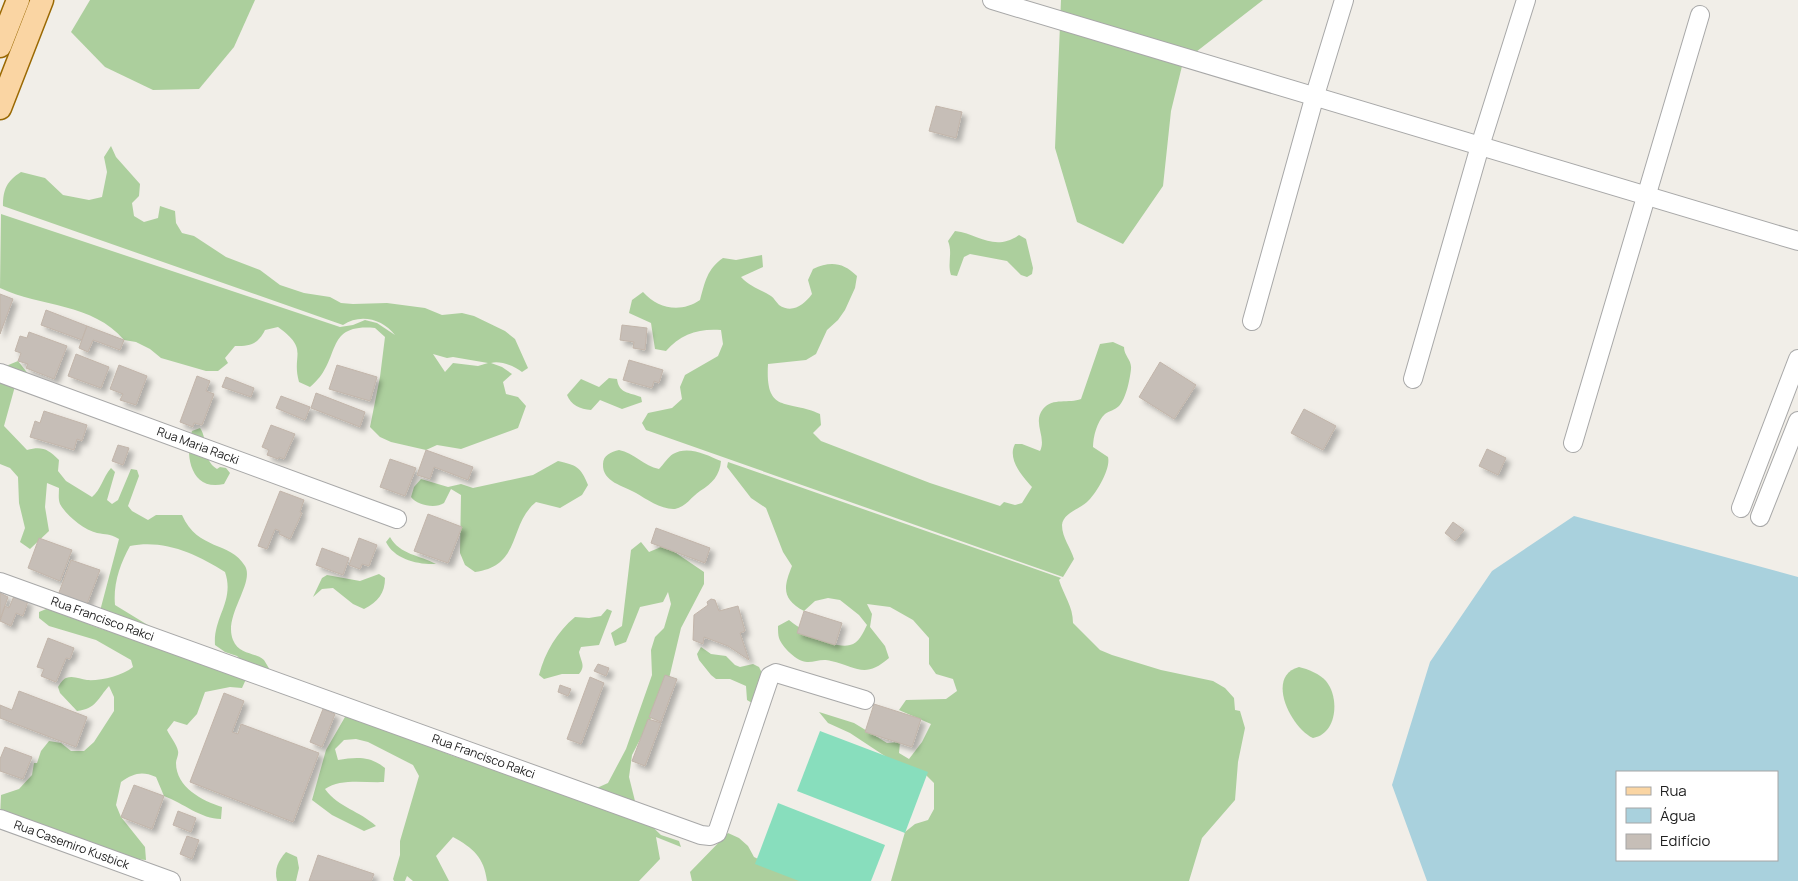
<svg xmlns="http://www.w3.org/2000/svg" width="1798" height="881" viewBox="0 0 1798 881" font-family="Manrope,sans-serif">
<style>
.forest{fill:#accf9d;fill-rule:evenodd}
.pitch{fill:#88debd}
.water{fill:#a9d1dd;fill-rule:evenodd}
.building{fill:#c6beb7;stroke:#c2b5aa;filter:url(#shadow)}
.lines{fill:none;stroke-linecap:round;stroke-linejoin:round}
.minor-casing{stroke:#a8a8a8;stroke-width:20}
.major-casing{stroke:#9a6903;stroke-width:25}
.minor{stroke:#fff;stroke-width:18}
.major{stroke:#fad5a3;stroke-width:22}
.labels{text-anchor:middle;stroke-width:4.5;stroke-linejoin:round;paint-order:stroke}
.street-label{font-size:12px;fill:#212121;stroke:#fff}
</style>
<defs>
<filter id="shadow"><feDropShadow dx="4.5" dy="4.5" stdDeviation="2.5" flood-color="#0004"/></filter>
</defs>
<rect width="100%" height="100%" fill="#f1eee8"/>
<g class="forest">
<polygon points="90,0 255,0 234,47 199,89 153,90 105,67 71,32"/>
<polygon points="1061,0 1263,0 1183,62 1171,111 1163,186 1123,244 1077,222 1055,148"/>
<path d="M111 146 116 157 140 184 139 196 132 203 134 216 144 222 158 218 160 206 175 211 176 223 182 233 194 236 226 257 260 270 280 285 304 293 330 297 341 303 353 304 387 303 425 308 442 315 462 313 474 316 505 331 515 339 528 368 522 372C515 366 499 360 491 363L502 367 512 374 503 382 506 394 518 397 526 406 518 428 461 449 437 445 426 450 391 442 380 437 370 427 380 377 385 337 375 328C322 323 343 361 310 387L299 382C291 354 310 350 278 327L265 330C258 344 251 346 235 346L225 358 228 363 218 371H206L161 358 150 349 136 342 124 340C93 303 40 307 0 288L1 214 340 327 353 325 365 320 377 323 395 335C383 319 360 313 343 325L3 206C3 189 7 181 21 172L45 178 63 195 89 200 102 197 107 172 104 157ZM433 354 447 358 453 357 488 363 478 366 453 363 445 372Z"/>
<path d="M955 231C979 234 994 252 1019 235L1026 239 1033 268 1032 274 1027 277 1021 275 1007 261 970 254 964 257 957 276 951 275C947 264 953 253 948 241Z"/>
<path d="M762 255 763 267 741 277C750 287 760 289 771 296 774 298 776 302 779 305 792 314 804 305 812 294L808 280 813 269C830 261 843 262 857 276L855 288 845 310 838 320 827 330 816 354 806 360 768 364C765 415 787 399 820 414L821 425 813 433 821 441 930 483 1000 506 1004 502 1015 505 1022 503 1032 487C1022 476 1007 459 1015 444H1022L1040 451C1047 437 1032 423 1043 409 1053 397 1069 404 1081 399L1100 344 1113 342 1124 347C1124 356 1132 360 1131 369 1130 379 1126 399 1119 406 1115 410 1109 411 1105 414 1097 421 1093 437 1093 447L1108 457C1111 469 1096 494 1087 502 1080 509 1063 513 1062 525 1062 538 1071 548 1074 559L1063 577 646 430 642 423 648 413 672 408 682 399 680 387 685 375 718 356 723 344 721 330C700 328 680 334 666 351L655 349 651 323 629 313 632 300 643 292C658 309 681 313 700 300 705 282 707 269 723 258L736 260Z"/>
<path d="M18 361 29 375 17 379 4 426 27 450C42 446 48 449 59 460L58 471 66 481 92 497C101 490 103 477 111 468L115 472 107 500 112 504 118 500 131 469 137 470 139 476 128 506 132 511 148 520 156 515H182C198 551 230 541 245 566 255 583 223 616 233 640 239 655 255 652 264 660 266 663 268 667 270 670L246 665 237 656 225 652 215 645C213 617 235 601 225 572 197 554 164 539 130 546 120 564 113 584 115 605L169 638 247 677 242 688 230 687 205 692 197 714 187 725 174 721 167 730C170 736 177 745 178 751 179 755 176 759 176 763 176 787 202 801 222 807L221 819C201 819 183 803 164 796L156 777C142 771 134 773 121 782L116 805 121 817 145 847 146 860 116 857 71 836 0 817 1 795 19 789 32 775 34 763H37L41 751 49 741 61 743 71 751H84L94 742 114 711V697L109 686C98 698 96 709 77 711L60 693 58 687C60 684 63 679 66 678 73 675 80 679 87 680 100 681 122 676 133 667L131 660 96 640 49 626 39 618V612L51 607C71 615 105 635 124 633L100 611 119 539C108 533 107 535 97 533 84 530 66 515 60 504 58 499 59 493 59 488L47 483 45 507 49 531 30 549 20 542 25 528 19 503 18 477 10 468 0 464V373L6 366Z"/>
<path d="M609 378 617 379C619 394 629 392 641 397L642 402 622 409 600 400 591 410C580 409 571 405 567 395L581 379 599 387Z"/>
<path d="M200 428C209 441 201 459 217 469L220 467 226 468 230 473 224 484C191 492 184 455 192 431Z"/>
<path d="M619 450C634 453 644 466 659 469 664 464 668 457 673 454 688 445 707 455 721 461 720 475 712 484 700 491 692 496 686 507 675 509 662 510 646 499 636 493 624 486 602 482 603 464 603 455 611 452 619 450Z"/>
<path d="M558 461C576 465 581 467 588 485L582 495 560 508 536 502C508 525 522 566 475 572L465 565 460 553 461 495 451 489 444 503C435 509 417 505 411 497L414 487 421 479 448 487 461 484 473 488 533 475Z"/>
<path d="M728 462 1061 578 1059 580C1064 596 1073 606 1073 623L1100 650 1112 655 1161 670 1213 681 1225 688 1234 698 1235 710 1240 711 1245 728 1238 762 1235 800 1202 838 1189 881H891L905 832 915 824 928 820 934 809V783L925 774 903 768 850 733 828 723 819 712 854 723 887 743 900 742 899 753 909 759 922 742 931 724 899 710 906 700 946 699 957 691 953 679 936 674 929 664V638L913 620 890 607 867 604 872 614 870 627 885 646 889 658C865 679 857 667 831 661 822 658 816 662 808 662 798 663 782 647 779 638 778 635 778 630 778 626L789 620C801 630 835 650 850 645 859 643 863 633 867 625L859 615 840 600 828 598 815 601 804 611C782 599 783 588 792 566L783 552 766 508 751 498 727 467Z"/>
<path d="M390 537C400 555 420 555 436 564 418 565 394 559 386 542Z"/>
<path d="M641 542 649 552 661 547 673 551 704 572V584L681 628 667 687 632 755 629 777 638 813 661 835 679 841 681 847 656 837 660 859 639 881H487C484 857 473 848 453 837L436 856 449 881H413L407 876 405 881H394L393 879 400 855V841L419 776 413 765 368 742 356 739 344 740 335 749 338 760C357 757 370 756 385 768L384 782C364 783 341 778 325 789 339 808 360 811 376 826L364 831 332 815 312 800 326 750 345 717 357 714 423 741 428 746 453 756 579 796 608 783 626 749 652 675 651 650 655 637 664 628 671 604 668 592 663 602 640 607 626 642 615 646 611 633 622 626 631 550Z"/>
<path d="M379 574 385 578C385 593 378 602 364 609L353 604 333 588 322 589 313 597 322 578 327 575 360 581Z"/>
<path d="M607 609 612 611 599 645 581 647 579 652C581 662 586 666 579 674H562L544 679 539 675C545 652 557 632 575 617L589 618 601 616Z"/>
<polygon points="701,647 711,654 726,656 735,665 740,667 753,664 759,667 764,677 752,703 747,700 746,686 730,679 716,679 711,675 699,660 697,654"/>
<path d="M1299 667C1308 669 1320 674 1326 681 1340 698 1337 734 1313 738 1291 728 1265 676 1299 667Z"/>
<polygon points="728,833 739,838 748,846 754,857 805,881 692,881 690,872"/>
<path d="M286 852 297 857 299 868 296 881H277C274 869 278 861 286 852Z"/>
</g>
<g class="pitch">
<polygon points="820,731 928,772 905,833 797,791"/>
<polygon points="778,803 885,845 871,881 799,881 755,864"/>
</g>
<path class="water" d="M1574 516 1798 577V881H1427L1392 785 1430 662 1492 571ZM1617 772H1777V860H1617Z"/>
<g class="building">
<polygon points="936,106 962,112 956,138 929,131"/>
<polygon points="0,294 13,299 0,334"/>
<polygon points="46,310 87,326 82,340 41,325"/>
<polygon points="622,325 647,328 645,350 633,348 634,342 620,340"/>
<polygon points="87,326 124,340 120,350 93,340 88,352 79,348"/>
<polygon points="29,332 67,346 54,379 26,368 28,364 18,361 21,353 15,351 20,336 27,338"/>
<polygon points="76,354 109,367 101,388 68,376"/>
<polygon points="629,360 663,370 659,383 654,381 652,388 623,380"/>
<polygon points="1160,362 1196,385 1174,419 1139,397"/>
<polygon points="119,365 147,376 136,405 120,400 123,394 110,389"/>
<polygon points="337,365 377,377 370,401 329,389"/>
<polygon points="197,376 210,381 206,391 214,394 202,425 194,423 193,427 180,422"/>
<polygon points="226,377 254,388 251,397 222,387"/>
<polygon points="316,393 365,412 360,427 311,408"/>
<polygon points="281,396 310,407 305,420 276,408"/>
<polygon points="1304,409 1336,426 1323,450 1291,433"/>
<polygon points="44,411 87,425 82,441 77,439 74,450 30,437 35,421 40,423"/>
<polygon points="271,425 295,434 284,459 279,457 278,459 267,455 269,450 262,447"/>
<polygon points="118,445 129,448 123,465 112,461"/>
<polygon points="1487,449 1506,458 1498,475 1479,466"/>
<polygon points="426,450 473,467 468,480 434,467 430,479 417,475"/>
<polygon points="390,459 416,468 405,496 380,487"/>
<polygon points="280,491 304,500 300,512 302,513 290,539 279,534 280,531 275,529 267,549 258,546"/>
<polygon points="428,514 462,527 448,563 414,551"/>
<polygon points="1453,522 1464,530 1455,541 1445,533"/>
<polygon points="656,528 710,548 705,563 651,543"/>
<polygon points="39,538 72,550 60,581 28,568"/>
<polygon points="359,538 377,545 369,566 362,564 360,569 349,565"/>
<polygon points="322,548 349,558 343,575 316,565"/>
<polygon points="71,560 100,570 85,609 57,598"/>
<polygon points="0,593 8,597 0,619"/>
<polygon points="14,596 28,601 23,616 16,613 11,626 0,621 5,606 9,608"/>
<polygon points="711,599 715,600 719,611 738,606 745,631 740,633 749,660 728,646 704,637 703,644 693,640 694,615 708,605 707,602"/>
<polygon points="804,611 842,623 835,645 797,633"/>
<polygon points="48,638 74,648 70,659 66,658 56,682 41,676 44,669 37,667"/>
<polygon points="598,664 609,668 606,676 594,671"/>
<polygon points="665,675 677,679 661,722 649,717"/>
<polygon points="590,677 604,683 581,744 567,739"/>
<polygon points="560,685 571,689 568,696 558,692"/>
<polygon points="19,691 87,717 76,747 0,718 0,705 12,710"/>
<polygon points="224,693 244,701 232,732 238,734 241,724 319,753 293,822 190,782"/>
<polygon points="874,704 921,719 912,747 865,732"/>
<polygon points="323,709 335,714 322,747 310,742"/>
<polygon points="648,719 661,723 645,766 632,761"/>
<polygon points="5,747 32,757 23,779 0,771 0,759"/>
<polygon points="134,785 164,796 152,829 121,817"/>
<polygon points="178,811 196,818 191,832 173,825"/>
<polygon points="187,836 199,840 192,859 180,854"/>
<polygon points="318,855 374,874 371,881 309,881"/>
</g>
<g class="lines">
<g class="minor-casing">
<g id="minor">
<polyline points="992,0 1798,241"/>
<polyline points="1252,321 1315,95 1344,0"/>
<path id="s1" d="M0 373 397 519"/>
<polyline points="1413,379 1480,146 1526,0"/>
<polyline points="1573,443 1700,15"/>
<polyline points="1741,508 1798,359"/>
<polyline points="1760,517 1798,421"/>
<path id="s2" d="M0 582 701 835 710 836 717 833 770 676 776 673 865 700"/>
<path id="s3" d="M0 819 171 881"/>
</g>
</g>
<g class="major-casing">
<g id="major">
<polyline points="0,46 18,0"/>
<polyline points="0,108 42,0"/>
</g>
</g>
<use href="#minor" class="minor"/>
<use href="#major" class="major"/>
</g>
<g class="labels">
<g class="street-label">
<text dy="4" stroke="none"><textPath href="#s1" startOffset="211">Rua Maria Racki</textPath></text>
<text dy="4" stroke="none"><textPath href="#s2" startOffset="109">Rua Francisco Rakci</textPath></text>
<text dy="4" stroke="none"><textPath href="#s2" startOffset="514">Rua Francisco Rakci</textPath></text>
<text dy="4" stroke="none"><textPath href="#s3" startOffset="76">Rua Casemiro Kusbick</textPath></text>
</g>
</g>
<rect x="1616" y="771" width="162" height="90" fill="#ffffff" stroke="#a6a6a6"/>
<rect x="1626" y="787" width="25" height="8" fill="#fad5a3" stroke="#a6a6a6"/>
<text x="1660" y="796" font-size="15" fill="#212121">Rua</text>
<rect x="1626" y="808" width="25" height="15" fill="#a9d1dd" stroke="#a6a6a6"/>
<text x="1660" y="821" font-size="15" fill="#212121">Água</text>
<rect x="1626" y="834" width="25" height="15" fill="#c6beb7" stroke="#a6a6a6"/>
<text x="1660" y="846" font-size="15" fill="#212121">Edifício</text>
</svg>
